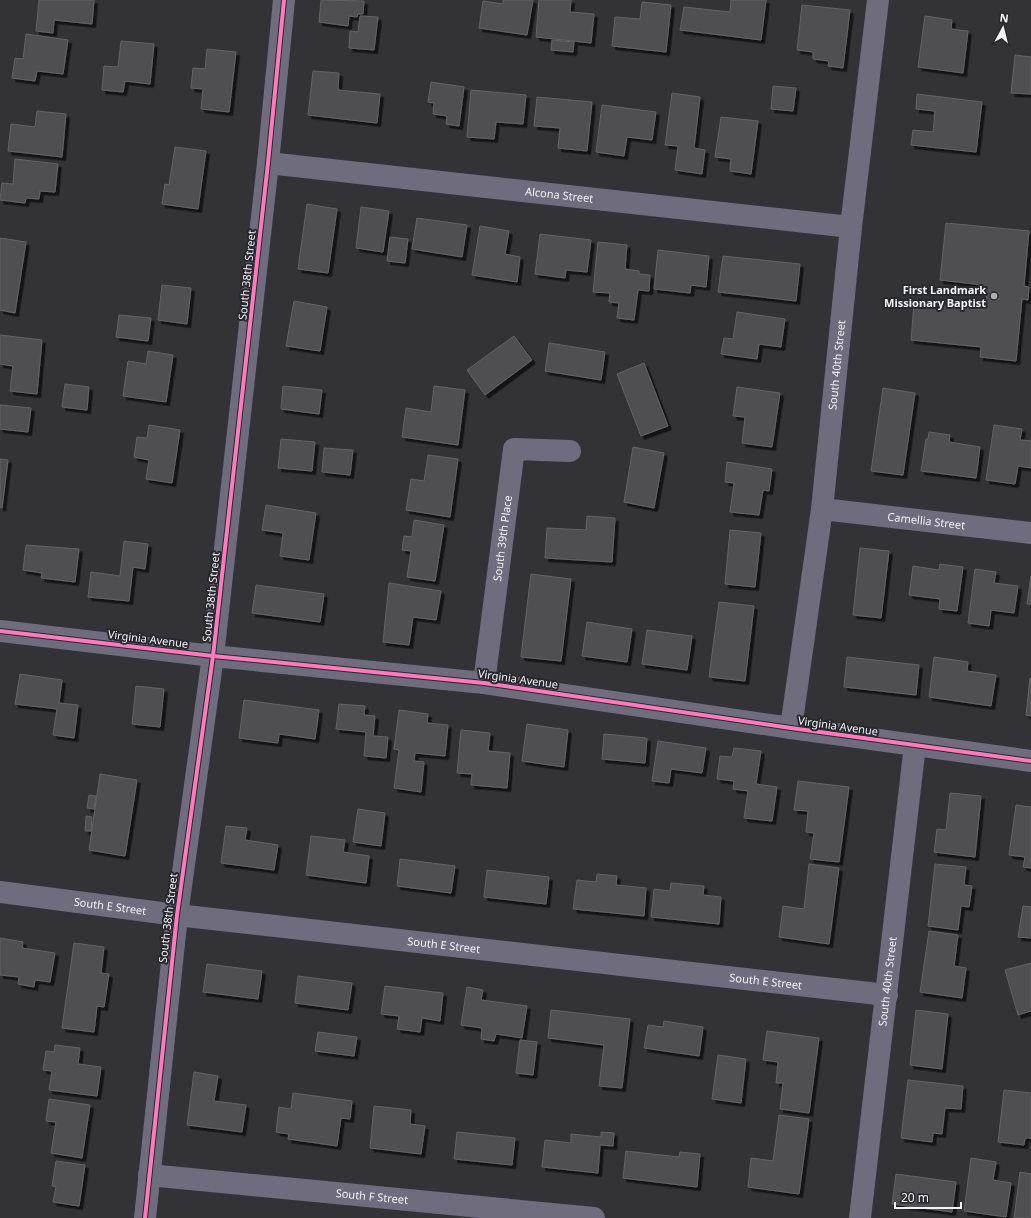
<svg xmlns="http://www.w3.org/2000/svg" width="1031" height="1218" viewBox="0 0 1031 1218" font-family="'Noto Sans',sans-serif">
<style>
.building{fill:#4f4f52;stroke:#636367;filter:url(#shadow)}
.lines{fill:none;stroke-linecap:round;stroke-linejoin:round}
.minor{stroke:#6e6c7d;stroke-width:22}
.cycleway-casing{stroke:#28282f;stroke-width:6}
.cycleway{stroke:#fd7abc;stroke-width:4}
.poi-dot{fill:#b0afb4;stroke:#28282f;stroke-width:1.5}
.labels{text-anchor:middle;stroke-width:4;stroke-linejoin:round;paint-order:stroke}
.street-label{font-size:11px;fill:#f3f2f8;stroke:#28282f}
.poi-label{font-size:11px;font-weight:bold;fill:#f3f2f8;stroke:#28282f;text-anchor:end}
</style>
<defs>
<filter id="shadow"><feDropShadow dx="3.5" dy="3.5" stdDeviation="0" flood-color="#0009"/></filter>
</defs>
<rect width="100%" height="100%" fill="#333337"/>
<g class="building">
<polygon points="39,0 94,0 92,24 54,20 53,33 36,31"/>
<polygon points="321,0 364,1 363,14 358,14 357,17 349,16 348,26 319,22"/>
<polygon points="503,0 533,0 527,35 479,28 483,1 503,4"/>
<polygon points="539,0 571,0 570,12 594,14 591,43 536,37"/>
<polygon points="731,0 766,0 761,40 680,30 684,7 730,12"/>
<polygon points="642,2 671,5 666,52 612,46 615,17 640,19"/>
<polygon points="802,5 850,10 843,68 828,66 829,61 813,59 813,52 797,50"/>
<polygon points="360,16 378,17 374,50 349,48 350,31 358,32"/>
<polygon points="925,16 952,20 951,29 968,31 963,73 918,67"/>
<polygon points="26,34 68,40 63,74 37,71 35,81 12,78 15,58 23,59"/>
<polygon points="552,40 574,42 573,52 551,50"/>
<polygon points="121,41 154,44 150,84 125,81 123,92 102,90 104,66 118,67"/>
<polygon points="207,49 236,52 229,112 201,109 203,89 191,88 193,68 205,69"/>
<polygon points="1015,55 1031,57 1031,94 1011,93"/>
<polygon points="313,71 339,73 338,90 380,94 377,123 308,115"/>
<polygon points="431,82 464,87 459,126 446,124 447,116 433,114 434,103 428,102"/>
<polygon points="773,86 796,88 793,111 771,109"/>
<polygon points="471,90 526,95 523,124 496,122 494,139 467,137"/>
<polygon points="672,93 700,97 694,148 705,150 702,174 675,170 678,146 665,145"/>
<polygon points="917,94 982,102 976,152 911,145 913,130 933,132 935,111 916,109"/>
<polygon points="537,97 592,102 587,151 558,148 560,128 534,126"/>
<polygon points="602,105 656,112 652,140 627,137 624,156 596,152"/>
<polygon points="37,111 66,114 62,157 8,151 11,124 35,127"/>
<polygon points="721,117 758,121 751,174 730,171 731,159 715,157"/>
<polygon points="175,147 206,151 198,209 162,204 165,184 169,185"/>
<polygon points="15,159 58,164 55,192 40,191 39,199 26,198 25,203 0,200 2,183 13,184"/>
<polygon points="307,204 337,209 328,273 298,269"/>
<polygon points="361,207 389,211 383,252 356,248"/>
<polygon points="417,218 467,225 462,257 412,249"/>
<polygon points="946,223 1029,231 1024,286 1029,287 1028,300 1022,299 1016,361 980,357 981,347 911,340 914,303 985,310 987,296 982,295 983,285 940,280"/>
<polygon points="480,226 509,231 505,254 520,257 517,282 472,275"/>
<polygon points="540,234 591,240 587,272 566,270 565,278 535,274"/>
<polygon points="390,237 408,239 405,263 387,261"/>
<polygon points="0,238 26,242 15,313 0,310"/>
<polygon points="598,242 627,245 625,269 639,271 639,274 650,275 649,291 638,290 634,320 617,318 619,303 609,302 610,293 593,292"/>
<polygon points="658,250 709,256 706,287 691,285 690,293 654,289"/>
<polygon points="723,256 800,264 796,301 718,292"/>
<polygon points="162,285 191,288 187,324 158,320"/>
<polygon points="294,301 327,307 320,351 286,346"/>
<polygon points="737,312 785,319 781,347 759,344 757,359 721,354 724,338 733,339"/>
<polygon points="119,315 151,318 148,341 116,337"/>
<polygon points="0,335 42,340 37,394 10,391 13,366 0,364"/>
<polygon points="514,336 532,360 485,395 467,370"/>
<polygon points="549,343 605,352 601,380 545,371"/>
<polygon points="148,351 173,355 166,402 123,396 128,361 146,364"/>
<polygon points="644,363 668,426 641,436 617,374"/>
<polygon points="65,384 89,387 87,410 62,407"/>
<polygon points="283,386 322,390 319,414 281,409"/>
<polygon points="434,386 465,390 458,445 402,437 406,408 431,412"/>
<polygon points="737,387 780,393 772,447 742,443 745,417 733,416"/>
<polygon points="883,388 915,393 903,475 871,471"/>
<polygon points="0,405 31,408 28,432 0,429"/>
<polygon points="149,425 180,430 172,483 146,479 149,460 134,457 137,437 147,438"/>
<polygon points="994,425 1022,429 1020,440 1031,441 1031,468 1018,466 1015,484 986,480"/>
<polygon points="929,432 950,435 949,442 980,447 976,478 921,471 926,439 928,439"/>
<polygon points="281,439 315,442 312,471 278,468"/>
<polygon points="633,447 664,453 654,508 624,502"/>
<polygon points="324,448 353,450 350,475 322,472"/>
<polygon points="428,455 458,459 450,517 406,510 411,479 424,481"/>
<polygon points="0,459 8,460 2,508 0,507"/>
<polygon points="727,462 772,469 769,491 763,490 759,515 730,512 734,483 725,482"/>
<polygon points="266,505 316,513 309,560 280,556 283,533 262,530"/>
<polygon points="587,516 615,518 612,562 545,558 547,528 586,530"/>
<polygon points="414,520 444,525 435,581 407,577 411,551 402,550 404,536 412,537"/>
<polygon points="730,530 761,533 755,587 725,584"/>
<polygon points="124,541 148,544 145,569 133,567 129,601 88,597 91,572 120,576"/>
<polygon points="26,545 79,549 75,582 41,578 42,573 23,570"/>
<polygon points="860,548 889,551 881,618 853,615"/>
<polygon points="940,564 963,567 957,611 939,609 940,599 909,595 913,566 939,570"/>
<polygon points="975,569 996,572 994,583 1018,586 1014,613 991,610 989,626 968,623"/>
<polygon points="531,574 571,579 561,661 521,657"/>
<polygon points="1031,576 1031,604 1027,604"/>
<polygon points="389,583 441,591 436,620 413,617 409,645 383,642"/>
<polygon points="256,585 324,594 320,622 252,613"/>
<polygon points="719,602 754,606 745,681 709,677"/>
<polygon points="587,622 632,629 627,662 582,656"/>
<polygon points="647,630 692,636 687,670 642,664"/>
<polygon points="847,657 919,665 916,695 844,687"/>
<polygon points="934,657 968,662 967,671 996,675 991,706 929,697"/>
<polygon points="20,674 62,680 59,703 78,705 74,738 53,735 57,709 15,704"/>
<polygon points="1030,678 1031,678 1031,716 1026,715"/>
<polygon points="136,686 164,689 160,727 132,724"/>
<polygon points="244,700 319,710 315,739 279,734 278,743 239,738"/>
<polygon points="339,704 365,706 364,715 375,716 373,736 388,737 386,758 364,756 366,732 336,729"/>
<polygon points="399,710 428,714 427,723 448,725 445,756 415,753 414,761 424,762 421,792 394,788 399,750 394,749"/>
<polygon points="527,724 568,730 564,767 522,761"/>
<polygon points="461,730 490,733 488,751 510,753 507,788 471,785 472,774 457,773"/>
<polygon points="604,734 647,738 645,763 602,759"/>
<polygon points="658,741 706,748 702,773 671,769 669,783 652,781"/>
<polygon points="734,748 761,751 756,784 777,787 772,821 744,818 748,791 733,789 734,781 717,779 720,756 732,757"/>
<polygon points="100,774 137,780 125,856 89,850"/>
<polygon points="798,781 849,787 839,862 810,859 814,833 806,832 808,811 794,810"/>
<polygon points="950,793 981,796 975,857 934,852 937,829 946,830"/>
<polygon points="89,795 96,796 94,809 87,808"/>
<polygon points="1016,805 1031,807 1031,868 1023,867 1025,857 1009,855"/>
<polygon points="358,809 385,813 381,846 353,842"/>
<polygon points="86,816 92,817 91,831 85,831"/>
<polygon points="226,826 247,828 245,840 278,845 274,870 221,863"/>
<polygon points="311,836 345,840 343,852 369,856 366,883 306,875"/>
<polygon points="400,859 455,866 451,893 397,886"/>
<polygon points="809,864 839,868 829,944 779,937 783,906 804,909"/>
<polygon points="935,864 966,867 964,885 972,886 969,907 961,906 958,930 928,926"/>
<polygon points="487,870 549,877 546,904 484,897"/>
<polygon points="597,874 617,876 616,885 646,888 644,916 573,909 577,880 596,882"/>
<polygon points="671,883 704,886 703,895 721,897 719,924 651,917 654,889 670,891"/>
<polygon points="1023,906 1031,907 1031,938 1018,937"/>
<polygon points="929,931 958,935 954,966 966,968 962,998 920,992"/>
<polygon points="0,938 23,942 22,948 55,953 50,982 35,980 34,987 18,984 19,977 0,975"/>
<polygon points="74,943 104,947 101,973 109,974 104,1007 97,1006 94,1032 62,1028"/>
<polygon points="1031,963 1031,1011 1018,1015 1005,970"/>
<polygon points="207,964 262,971 258,999 203,992"/>
<polygon points="298,976 352,983 348,1010 295,1003"/>
<polygon points="385,986 443,993 440,1021 422,1018 420,1032 397,1029 399,1016 381,1014"/>
<polygon points="467,987 483,990 481,1000 527,1006 522,1038 496,1034 494,1041 481,1039 482,1028 461,1025"/>
<polygon points="551,1010 630,1019 622,1088 599,1086 604,1045 548,1038"/>
<polygon points="916,1010 948,1014 942,1069 910,1065"/>
<polygon points="664,1021 703,1027 699,1056 644,1048 648,1025 663,1027"/>
<polygon points="767,1031 819,1038 809,1113 780,1109 783,1083 776,1083 778,1062 763,1060"/>
<polygon points="318,1032 357,1037 354,1056 315,1051"/>
<polygon points="520,1040 537,1042 533,1075 516,1073"/>
<polygon points="55,1045 80,1048 78,1064 101,1067 97,1096 49,1090 52,1071 43,1070 46,1051 54,1052"/>
<polygon points="718,1055 746,1059 741,1103 712,1099"/>
<polygon points="194,1072 218,1076 214,1101 246,1105 242,1132 187,1125"/>
<polygon points="908,1080 963,1086 961,1109 945,1108 942,1134 933,1133 932,1142 901,1138"/>
<polygon points="1004,1090 1031,1093 1031,1138 1025,1138 1024,1145 998,1142"/>
<polygon points="293,1093 352,1101 350,1119 341,1118 337,1146 288,1139 289,1134 276,1132 279,1107 291,1109"/>
<polygon points="49,1099 90,1105 82,1158 51,1153 56,1122 46,1121"/>
<polygon points="374,1106 411,1110 410,1124 425,1126 421,1154 370,1148"/>
<polygon points="779,1115 809,1119 799,1194 748,1187 751,1158 773,1161"/>
<polygon points="457,1132 515,1138 512,1165 454,1159"/>
<polygon points="601,1132 614,1133 613,1146 600,1145 598,1173 542,1167 545,1140 571,1143 571,1134 601,1137"/>
<polygon points="626,1151 679,1157 680,1152 700,1154 697,1187 623,1178"/>
<polygon points="971,1158 996,1162 993,1180 1011,1183 1006,1217 964,1211"/>
<polygon points="56,1161 85,1165 79,1206 53,1202 56,1187 52,1186"/>
<polygon points="1020,1172 1031,1174 1031,1218 1014,1218"/>
<polygon points="896,1174 956,1182 952,1212 892,1204"/>
</g>
<g class="lines">
<g class="minor">
<path id="s1" d="M268 163 851 227"/>
<path id="s2" d="M822 509 1031 533"/>
<polyline points="0,631 213,656 484,683 791,728 1031,761"/>
<path id="s3" d="M484 683 514 449 570 451"/>
<path id="s4" d="M791 728 822 509 851 227 878 0"/>
<path id="s5" d="M0 892 177 915 887 995"/>
<path id="s6" d="M149 1175 594 1218"/>
<polyline points="145,1218 177,915 213,656 268,163 284,0"/>
<path id="s7" d="M860 1218 915 745"/>
</g>
<g class="cycleway-casing">
<g id="cycleway">
<polyline points="0,631 213,656 484,683 791,728 1031,761"/>
<polyline points="145,1218 177,915 213,656 268,163 284,0"/>
</g>
</g>
<use href="#cycleway" class="cycleway"/>
</g>
<circle class="poi-dot" cx="994" cy="296" r="4"/>
<g class="labels">
<g class="street-label">
<text dy="4" stroke="none"><textPath href="#s1" startOffset="293">Alcona Street</textPath></text>
<text transform="translate(247 275) rotate(-84)" y="4">South 38th Street</text>
<text dy="4" stroke="none"><textPath href="#s4" startOffset="366">South 40th Street</textPath></text>
<text dy="4" stroke="none"><textPath href="#s2" startOffset="105">Camellia Street</textPath></text>
<text dy="4" stroke="none"><textPath href="#s3" startOffset="146">South 39th Place</textPath></text>
<text transform="translate(211 597) rotate(-84)" y="4">South 38th Street</text>
<text transform="translate(148 639) rotate(7)" y="4">Virginia Avenue</text>
<text transform="translate(518 679) rotate(8)" y="4">Virginia Avenue</text>
<text transform="translate(838 726) rotate(8)" y="4">Virginia Avenue</text>
<text dy="4" stroke="none"><textPath href="#s5" startOffset="111">South E Street</textPath></text>
<text transform="translate(168 918) rotate(-83)" y="4">South 38th Street</text>
<text dy="4" stroke="none"><textPath href="#s5" startOffset="447">South E Street</textPath></text>
<text dy="4" stroke="none"><textPath href="#s5" startOffset="771">South E Street</textPath></text>
<text dy="4" stroke="none"><textPath href="#s7" startOffset="238">South 40th Street</textPath></text>
<text dy="4" stroke="none"><textPath href="#s6" startOffset="224">South F Street</textPath></text>
</g>
<g class="poi-label">
<text x="986" y="294">First Landmark<tspan x="986" dy="13">Missionary Baptist</tspan></text>
</g>
</g>
<g transform="translate(1003 28) rotate(7)" stroke="#28282f" stroke-width="3" paint-order="stroke">
<path d="M0-3L7 15L0 10L-7 15Z" fill="#f3f2f8"/>
<text y="-6" font-size="11" font-weight="bold" text-anchor="middle" fill="#f3f2f8">N</text>
</g>
<path d="M895 1202v6h66v-6" fill="none" stroke="#f3f2f8" stroke-width="2"/>
<text x="901" y="1202" font-size="12" fill="#f3f2f8" stroke="#28282f" stroke-width="3" paint-order="stroke">20 m</text>
</svg>
